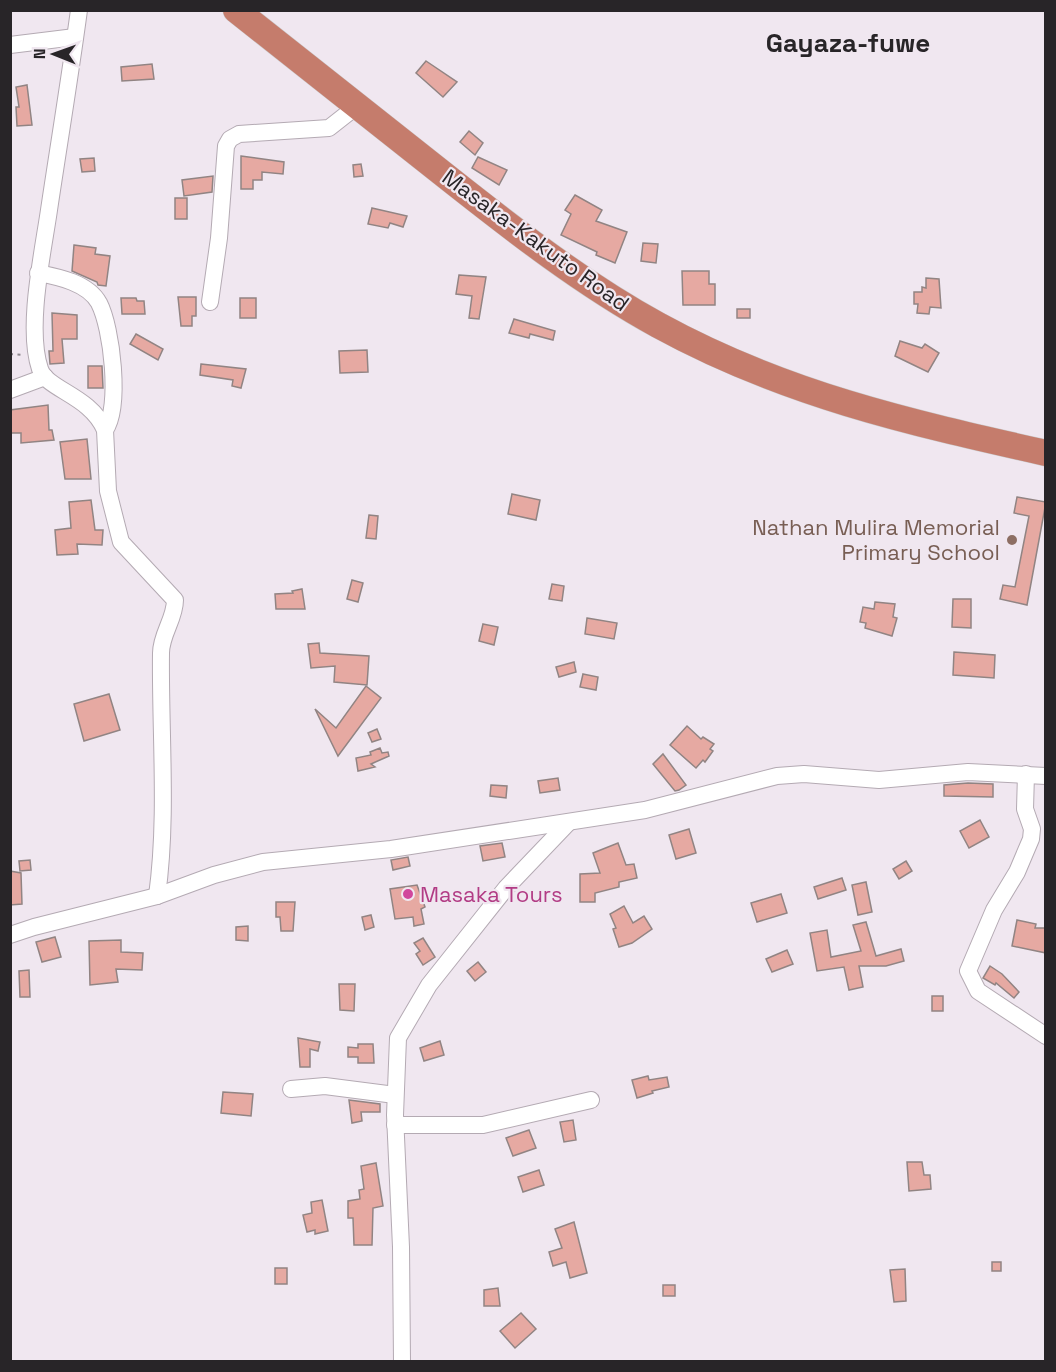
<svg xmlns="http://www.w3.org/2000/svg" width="1056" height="1372" viewBox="0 0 1056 1372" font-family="'Space Grotesk',sans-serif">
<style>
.building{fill:#e6a9a2;stroke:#918483;stroke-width:1.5}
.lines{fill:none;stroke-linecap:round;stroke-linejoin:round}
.minor-casing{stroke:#b4aab3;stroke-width:18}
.highway-casing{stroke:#cbcbcb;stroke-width:27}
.path{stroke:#8e888e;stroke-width:2;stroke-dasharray:3 4.5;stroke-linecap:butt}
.minor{stroke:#fff;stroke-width:16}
.highway{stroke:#c57c6c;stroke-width:26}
.education-dot{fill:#8d6e63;stroke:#f0e7f0;stroke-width:2}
.hotel-dot{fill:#d1479c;stroke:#f0e7f0;stroke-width:2}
.labels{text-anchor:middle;stroke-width:4.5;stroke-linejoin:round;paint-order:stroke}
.street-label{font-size:22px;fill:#282528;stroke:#f0e7f0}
.education-label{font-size:22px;fill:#785e54;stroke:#f0e7f0;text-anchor:end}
.hotel-label{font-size:22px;fill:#b23c85;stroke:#f0e7f0;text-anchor:start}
.quarter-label{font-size:26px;font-weight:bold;fill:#282528;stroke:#f0e7f0}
</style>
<rect width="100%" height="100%" fill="#f0e7f0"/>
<g class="building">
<polygon points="426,61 457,82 443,97 416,73"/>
<polygon points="152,64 154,79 122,81 121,67"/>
<polygon points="27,85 32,125 17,126 16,107 19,107 16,87"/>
<polygon points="469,131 483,143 475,155 460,142"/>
<polygon points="241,156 284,162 283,174 262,172 262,180 253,180 253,189 241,189"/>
<polygon points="478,157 507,170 499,185 472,168"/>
<polygon points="94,158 95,171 82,172 80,159"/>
<polygon points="361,164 363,176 354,177 353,165"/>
<polygon points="213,176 212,192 184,196 182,180"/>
<polygon points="575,195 602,210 596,221 627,232 615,263 596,255 597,252 561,235 571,214 565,210"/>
<rect x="175" y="198" width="12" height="21"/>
<polygon points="372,208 407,216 403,227 390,223 388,228 368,224"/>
<polygon points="643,243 658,244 656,263 641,261"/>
<polygon points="74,245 96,248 95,254 110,256 106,286 98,285 97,282 72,271"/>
<polygon points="682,271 709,271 709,284 715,284 715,305 683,305"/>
<polygon points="459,275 486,277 479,319 469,318 472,296 456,294"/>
<polygon points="926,278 939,279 941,308 930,307 929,314 917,313 918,304 914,304 914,292 922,292 922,287 926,288"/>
<polygon points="178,297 196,297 196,316 192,316 192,326 181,326"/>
<polygon points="121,298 136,298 137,301 144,301 145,314 122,314"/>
<rect x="240" y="298" width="16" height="20"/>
<rect x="737" y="309" width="13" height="9"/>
<polygon points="52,313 77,315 77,339 62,339 64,363 50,364 49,351 53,351"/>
<polygon points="514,319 555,331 553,340 530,334 529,338 509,333"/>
<polygon points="136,334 163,349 158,360 130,344"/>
<polygon points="900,341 922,348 925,344 939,353 928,372 895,356"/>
<polygon points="367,350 368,372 340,373 339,351"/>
<polygon points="201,364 246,369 241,388 232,386 233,380 200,375"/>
<polygon points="88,366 102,366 103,388 88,388"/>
<polygon points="48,405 49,430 52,430 54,440 21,443 21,433 10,433 10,410"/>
<polygon points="87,439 91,479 65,479 60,442"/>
<polygon points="512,494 540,500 536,520 508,514"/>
<polygon points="1017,497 1046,502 1027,605 1000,599 1003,585 1015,587 1029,516 1014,513"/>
<polygon points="91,500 95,530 103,530 102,545 77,544 78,554 57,555 55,530 71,528 69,502"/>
<polygon points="369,515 378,516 376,539 366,538"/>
<polygon points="352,580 363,583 358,602 347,599"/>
<polygon points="552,584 564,586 562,601 549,599"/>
<polygon points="302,589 305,609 276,609 275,594 293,593 292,591"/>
<polygon points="953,599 971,599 971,628 952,627"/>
<polygon points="875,602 895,604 893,617 897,618 892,636 865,628 866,623 860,622 863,607 874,609"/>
<polygon points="587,618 617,623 614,639 585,634"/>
<polygon points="483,624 498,627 494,645 479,641"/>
<polygon points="319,643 320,653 369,656 367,685 334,682 335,666 311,668 308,644"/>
<polygon points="954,652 995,655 994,678 953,675"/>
<polygon points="574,662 576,672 559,677 556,667"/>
<polygon points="583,674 598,677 596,690 580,687"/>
<polygon points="366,686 381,698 338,756 315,709 336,728"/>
<polygon points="109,694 120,730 84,741 74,704"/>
<polygon points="687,726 701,739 703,737 714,744 710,749 713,751 705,762 703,760 696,768 670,745"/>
<polygon points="377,729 381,739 372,742 368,733"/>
<polygon points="380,748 382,753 388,752 389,756 371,764 375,767 358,771 356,758 371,755 370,752"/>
<polygon points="663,754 686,785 679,790 675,791 653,764"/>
<polygon points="558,778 560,790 540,793 538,781"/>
<polygon points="968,783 993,784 993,797 944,796 944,785"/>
<polygon points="491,785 507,786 506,798 490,796"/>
<polygon points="980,820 989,837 969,848 960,831"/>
<polygon points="689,829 696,853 676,859 669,835"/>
<polygon points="502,843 505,857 483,861 480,846"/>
<polygon points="618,843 626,865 634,864 637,878 619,882 619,887 595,893 595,902 580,902 580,874 600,873 593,853"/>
<polygon points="408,857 410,866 393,870 391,860"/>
<polygon points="30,860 31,870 20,871 19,861"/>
<polygon points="906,861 912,871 899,879 893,869"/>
<polygon points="10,871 21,873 22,904 10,905"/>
<polygon points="842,878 846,890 818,899 814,887"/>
<polygon points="866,882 872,912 858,915 852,885"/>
<polygon points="417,885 425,907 421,909 424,924 414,926 413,917 395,919 390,889"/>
<polygon points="781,894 787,913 757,922 751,903"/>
<polygon points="276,902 295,902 293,931 281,931 280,917 276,917"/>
<polygon points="624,906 633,923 644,916 652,929 632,943 619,947 613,929 616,928 610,914"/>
<polygon points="371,915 374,927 365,930 362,917"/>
<polygon points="1017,920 1036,924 1035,928 1046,928 1046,953 1012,946"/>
<polygon points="866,922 876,956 901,949 904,961 886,966 859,966 863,987 849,990 844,967 817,971 810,933 827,930 831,957 861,951 853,925"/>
<polygon points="248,926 248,941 236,940 236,927"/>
<polygon points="55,937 61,957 42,962 36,942"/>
<polygon points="423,938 435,957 423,965 416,954 420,951 414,943"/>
<polygon points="121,940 121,952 143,953 142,970 116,969 118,982 90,985 89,941"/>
<polygon points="787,950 793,964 772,972 766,959"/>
<polygon points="478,962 486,972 475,981 467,971"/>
<polygon points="990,966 1002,974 1019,992 1014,998 996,983 995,985 983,978"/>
<polygon points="29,970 30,997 20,997 19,971"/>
<polygon points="339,984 355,984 354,1011 340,1010"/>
<rect x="932" y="996" width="11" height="15"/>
<polygon points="298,1038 320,1042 318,1051 310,1049 310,1067 300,1067"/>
<polygon points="440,1041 444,1055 424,1061 420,1048"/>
<polygon points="358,1044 373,1044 374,1063 358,1063 358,1057 348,1057 348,1047 358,1048"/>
<polygon points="648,1076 649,1080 667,1077 669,1087 652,1091 653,1093 637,1098 632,1080"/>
<polygon points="223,1092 253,1094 251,1116 221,1113"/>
<polygon points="349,1100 380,1104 380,1112 361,1112 362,1121 352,1123"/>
<polygon points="573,1120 576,1140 564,1142 560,1122"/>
<polygon points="529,1130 536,1148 513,1156 506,1138"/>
<polygon points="907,1162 922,1162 924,1175 930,1175 931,1189 909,1191"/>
<polygon points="376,1163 383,1206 373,1208 372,1245 354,1245 353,1218 348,1218 348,1201 360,1199 359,1190 364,1189 361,1166"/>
<polygon points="539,1170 544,1185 523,1192 518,1177"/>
<polygon points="322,1200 328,1231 315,1234 315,1230 307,1232 303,1215 312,1213 311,1202"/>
<polygon points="574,1222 587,1273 570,1278 566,1262 553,1266 549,1252 562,1248 555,1229"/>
<rect x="992" y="1262" width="9" height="9"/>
<rect x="275" y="1268" width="12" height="16"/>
<polygon points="905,1269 906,1301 894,1302 890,1270"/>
<rect x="663" y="1285" width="12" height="11"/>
<polygon points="498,1288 500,1306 484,1306 484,1290"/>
<polygon points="521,1313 536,1329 515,1348 500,1331"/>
</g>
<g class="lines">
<g class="minor-casing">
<g id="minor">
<path d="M79 10C70 77 59 143 49 210 43 252 26 328 40 369 47 390 90 395 105 430L108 491 121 542 175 600C175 619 161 634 161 653 160 734 168 816 157 896"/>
<polyline points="10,45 75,37"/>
<path d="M38 273C59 277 88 283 99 303 112 328 121 407 105 430"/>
<polyline points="210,302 219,238 226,146 230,139 239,134 329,128 357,106"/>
<polyline points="10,390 45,377"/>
<polyline points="1026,774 1025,809 1032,829 1031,839 1017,872 994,910 968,971 978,991 1046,1036"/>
<polyline points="10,935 34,927 157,896 214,875 263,862 391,849 645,810 777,776 804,774 879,780 968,772 1046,776"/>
<polyline points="291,1089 325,1086 395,1095"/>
<polyline points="395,1125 483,1125 591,1100"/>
<polyline points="402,1362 401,1247 395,1115 398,1038 429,985 506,888 569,822"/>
</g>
</g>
<g class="highway-casing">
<path id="highway" d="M236 10C306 66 377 121 447 177 514 230 583 284 658 325 784 394 908 422 1046 453"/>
</g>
<polyline class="path" points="10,354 23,355"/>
<use href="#minor" class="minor"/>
<use href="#highway" class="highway"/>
</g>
<circle class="education-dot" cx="1012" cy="540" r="6"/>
<circle class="hotel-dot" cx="408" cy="894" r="6"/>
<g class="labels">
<g class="street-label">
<text transform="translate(536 240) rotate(36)" y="8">Masaka-Kakuto Road</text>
</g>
<g class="education-label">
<text x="1000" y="535">Nathan Mulira Memorial<tspan x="1000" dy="25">Primary School</tspan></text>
</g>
<g class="hotel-label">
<text x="420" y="902">Masaka Tours</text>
</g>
<g class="quarter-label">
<text x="848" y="52">Gayaza-fuwe</text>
</g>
</g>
<rect width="1056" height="1372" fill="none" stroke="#282528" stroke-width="24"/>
<g transform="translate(54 54) rotate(271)" stroke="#f0e7f0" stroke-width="4.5" paint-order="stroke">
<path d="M0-4.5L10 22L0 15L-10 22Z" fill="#282528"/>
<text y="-9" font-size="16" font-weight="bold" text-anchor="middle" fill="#282528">N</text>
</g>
</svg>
